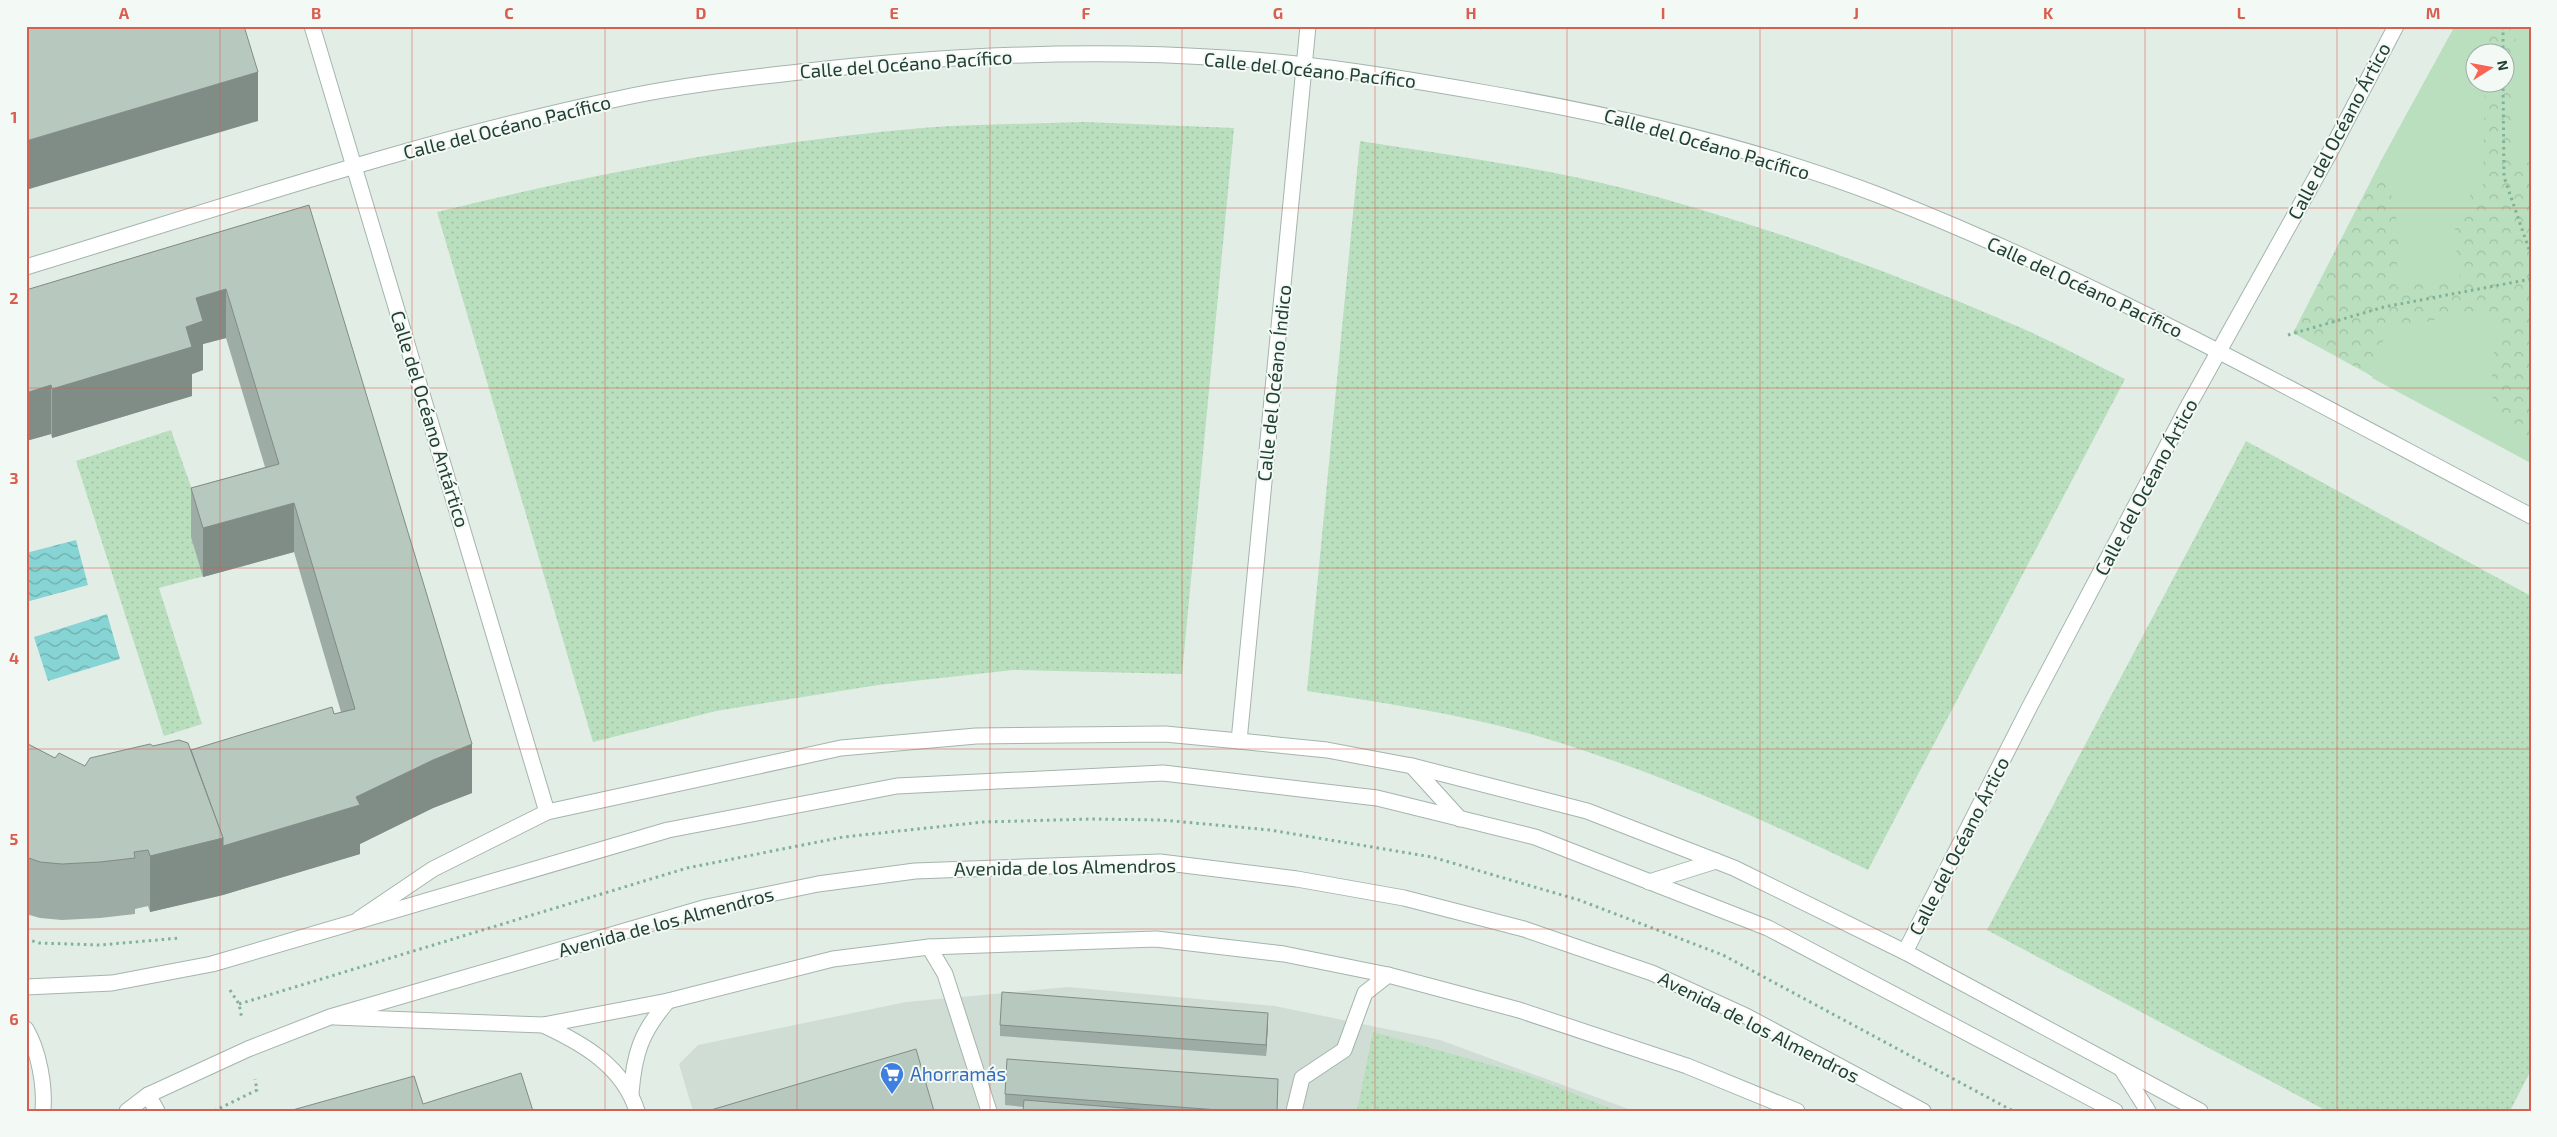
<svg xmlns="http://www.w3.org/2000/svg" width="2557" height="1137" viewBox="0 0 2557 1137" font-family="'Exo 2',sans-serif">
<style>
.built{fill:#d0ddd5}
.grass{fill:url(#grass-dots)}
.park{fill:url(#park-crowns);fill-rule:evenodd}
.garden{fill:#badfbe}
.water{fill:url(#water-waves)}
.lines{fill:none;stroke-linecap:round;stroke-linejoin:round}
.service-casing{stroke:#a4b5ac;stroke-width:17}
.minor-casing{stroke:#a4b5ac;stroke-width:17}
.tertiary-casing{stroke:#a4b5ac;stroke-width:17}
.path{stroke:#80b29b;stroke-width:3;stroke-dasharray:2.5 4;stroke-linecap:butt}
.service{stroke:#fff;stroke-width:15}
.minor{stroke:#fff;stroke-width:15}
.tertiary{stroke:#fff;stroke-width:15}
.wall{fill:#9daca4}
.shaded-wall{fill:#808c86}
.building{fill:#b7c8bf;stroke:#808c86}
.grid{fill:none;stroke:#d95e4f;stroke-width:1;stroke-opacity:0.55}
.labels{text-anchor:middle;stroke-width:4;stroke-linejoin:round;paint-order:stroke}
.street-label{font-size:19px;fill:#213f32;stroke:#f3f9f5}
.shop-label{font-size:19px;fill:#366cbe;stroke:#f3f9f5;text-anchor:start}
.neatline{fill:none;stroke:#d95e4f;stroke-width:2}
.grid-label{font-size:16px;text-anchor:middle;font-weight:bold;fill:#d95e4f}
</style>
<defs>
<pattern id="grass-dots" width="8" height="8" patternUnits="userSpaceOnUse" patternTransform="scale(1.25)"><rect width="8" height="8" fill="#badfbe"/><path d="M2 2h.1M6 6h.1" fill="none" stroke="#a0c0a4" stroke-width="1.8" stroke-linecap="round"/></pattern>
<pattern id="park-crowns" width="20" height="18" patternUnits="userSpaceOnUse" patternTransform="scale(1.25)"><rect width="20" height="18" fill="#badfbe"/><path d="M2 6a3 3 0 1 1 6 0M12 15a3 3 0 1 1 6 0" fill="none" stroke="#a0c0a4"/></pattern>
<pattern id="water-waves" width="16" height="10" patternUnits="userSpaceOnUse" patternTransform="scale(1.25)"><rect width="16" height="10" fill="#87d4d5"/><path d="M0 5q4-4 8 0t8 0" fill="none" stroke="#6eadad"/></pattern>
</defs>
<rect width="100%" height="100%" fill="#e2ede6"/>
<polygon class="built" points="1068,987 1275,1006 1440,1040 1634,1111 693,1111 679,1064 698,1045 906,1002"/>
<g class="grass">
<path d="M1085 122 1234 128 1182 674 1013 670 878 685 716 711 593 742 437 212C597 173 758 142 922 128 976 124 1031 124 1085 122Z"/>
<path d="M1360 141C1449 155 1540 167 1627 189 1758 223 1888 270 2012 324 2051 340 2088 361 2125 379L1868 870C1762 819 1658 772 1544 738 1467 715 1386 703 1307 691Z"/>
<polygon points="171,430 207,532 204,576 159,588 202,724 164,736 76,461"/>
<polygon points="2246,441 2531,596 2531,1070 2510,1111 2327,1111 1987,930"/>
<polygon points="1373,1032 1527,1075 1617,1111 1357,1111"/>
</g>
<path class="park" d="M2455 26H2531V463L2293 333 2381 161ZM2474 52H2504V82H2474Z"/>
<g class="garden">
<polygon points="2455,26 2486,26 2486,52 2474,52 2474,82 2485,83 2483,185 2470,195 2454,232 2460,278 2396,287 2399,232 2390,188 2381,161"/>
<polygon points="2516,26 2531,26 2531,162 2511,166"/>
<polygon points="2484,311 2507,332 2491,358 2493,400 2514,439 2531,442 2531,463 2372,378 2387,329"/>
</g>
<g class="water">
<polygon points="76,540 88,585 26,602 26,553"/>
<polygon points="107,614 120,659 48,681 34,637"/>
</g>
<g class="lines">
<g class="service-casing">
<g id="service">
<polyline points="929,947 945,974 989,1111"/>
<polyline points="148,1095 157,1111"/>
<polyline points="1294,1111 1302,1078 1344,1050 1365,993 1388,975"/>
</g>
</g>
<g class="minor-casing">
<g id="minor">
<polyline points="312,26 547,812"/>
<path d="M26 267C223 207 420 140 622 98 677 86 735 79 791 73 935 56 1081 48 1225 58 1313 63 1400 78 1486 93 1620 116 1754 147 1881 196 2106 284 2317 404 2531 516"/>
<polyline points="1239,741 1308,26"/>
<polyline points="1412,766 1460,819"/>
<polyline points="1649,882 1716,861"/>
<polyline points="359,919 433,869 547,812 841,748 976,736 1165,734 1239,741 1327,750 1412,766 1587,811 1734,868 1905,952 2200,1111"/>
<polyline points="1905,952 2030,706 2186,410 2330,152 2396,26"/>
<polyline points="334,1017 543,1025 668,1001 833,959 929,947 1156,939 1284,954 1388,975 1519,1010 1687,1066 1797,1111"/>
<path d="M543 1025C582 1043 623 1066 637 1111"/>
<polyline points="2122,1070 2148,1111"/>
<path d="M631 1094C634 1054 641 1032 668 1001"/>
</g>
</g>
<g class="tertiary-casing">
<g id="tertiary">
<polyline points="26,987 112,983 212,964 668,830 897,786 1163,773 1377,798 1535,837 1768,928 2115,1111"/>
<path d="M26 1029C39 1051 45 1086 43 1111"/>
<polyline points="127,1111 148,1095 248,1049 330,1017 707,907 818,884 915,871 1160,862 1297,879 1404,898 1524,929 1652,973 1746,1016 1923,1111"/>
</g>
</g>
<g class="path">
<polyline points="2503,26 2503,52"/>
<polyline points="2503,82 2504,177 2531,255"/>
<polyline points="2288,335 2384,307 2531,279"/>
<polyline points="26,939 39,943 100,945 180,938"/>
<polyline points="230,990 239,1004 242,1019"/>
<polyline points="239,1004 687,868 843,837 983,822 1092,819 1162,820 1270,830 1432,857 1579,900 1723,955 2013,1111"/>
<polyline points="214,1111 257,1090 255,1079"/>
</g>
<use href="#service" class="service"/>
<use href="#minor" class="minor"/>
<use href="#tertiary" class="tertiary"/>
</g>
<g class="wall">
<polygon points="309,205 472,793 433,808 360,844 360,854 223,895 150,912 148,906 135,909 135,914 100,918 62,920 40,918 26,914 26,743 55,758 85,766 153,746 191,750 341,712 294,552 203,577 191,537 191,488 265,467 226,338 203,344 203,370 192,374 192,396 52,438 51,434 26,441 26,290"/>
<polygon points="1268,1024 1266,1056 1000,1036 1000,1025"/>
<polygon points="1278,1090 1277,1111 1023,1111 1024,1107 1005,1105 1005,1094"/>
</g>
<g class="shaded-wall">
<polygon points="258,72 258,121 26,190 26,141"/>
<polygon points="226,289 226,338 203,344 203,370 192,374 192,396 52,438 52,389 186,327 196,298"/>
<polygon points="51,385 51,434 26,441 26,393"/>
<polygon points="294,503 294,552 203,577 203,528"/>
<polygon points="472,744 472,793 433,808 360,844 360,854 223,895 150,912 150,856 356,797 433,760"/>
<polygon points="1268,1013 1268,1024 1266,1056 1266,1045"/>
</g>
<g class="building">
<polygon points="36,26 244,26 258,72 26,141 26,29"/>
<polygon points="309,205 472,744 433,760 356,797 360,805 223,846 223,838 191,750 332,707 334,714 355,709 294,503 203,528 191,488 279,464 226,289 196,298 203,321 186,327 192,347 52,389 51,385 26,393 26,290"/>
<polygon points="179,740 188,743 223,838 150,856 148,850 134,852 135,858 100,862 62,864 40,862 26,857 26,743 55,758 59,753 85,766 90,758 150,744 153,746"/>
<polygon points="1002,992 1268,1013 1266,1045 1000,1025"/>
<polygon points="916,1049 934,1111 711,1111 711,1110"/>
<polygon points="1007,1059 1278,1079 1277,1111 1232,1111 1005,1094"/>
<polygon points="521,1073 533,1111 289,1111 414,1076 423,1104"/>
<polygon points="1024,1100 1162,1111 1023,1111"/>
</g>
<path class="grid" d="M220 26V1111M412 26V1111M605 26V1111M797 26V1111M990 26V1111M1182 26V1111M1375 26V1111M1567 26V1111M1760 26V1111M1952 26V1111M2145 26V1111M2337 26V1111M26 208H2531M26 388H2531M26 568H2531M26 749H2531M26 929H2531"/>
<defs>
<g id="supermarket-pin" transform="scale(1.25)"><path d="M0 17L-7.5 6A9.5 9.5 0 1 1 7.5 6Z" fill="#3f7fe0" stroke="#f3f9f5"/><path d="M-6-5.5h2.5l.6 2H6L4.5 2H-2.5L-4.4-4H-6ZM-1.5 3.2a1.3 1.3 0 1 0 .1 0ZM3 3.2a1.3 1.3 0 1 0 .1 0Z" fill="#fff"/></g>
</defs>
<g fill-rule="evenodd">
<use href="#supermarket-pin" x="892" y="1074"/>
</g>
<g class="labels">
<g class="street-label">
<text transform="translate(906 64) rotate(-4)" y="7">Calle del Océano Pacífico</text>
<text transform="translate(1310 70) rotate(6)" y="7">Calle del Océano Pacífico</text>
<text transform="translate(507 127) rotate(-14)" y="7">Calle del Océano Pacífico</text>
<text transform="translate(2339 131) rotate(-62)" y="7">Calle del Océano Ártico</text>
<text transform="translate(1707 144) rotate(16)" y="7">Calle del Océano Pacífico</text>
<text transform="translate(2085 287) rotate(25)" y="7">Calle del Océano Pacífico</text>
<text transform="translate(1274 383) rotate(-84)" y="7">Calle del Océano Índico</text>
<text transform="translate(430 419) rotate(73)" y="7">Calle del Océano Antártico</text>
<text transform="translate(2146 487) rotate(-62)" y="7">Calle del Océano Ártico</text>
<text transform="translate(1959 846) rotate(-63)" y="7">Calle del Océano Ártico</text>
<text transform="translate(1065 867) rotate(-1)" y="7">Avenida de los Almendros</text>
<text transform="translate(666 922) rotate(-15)" y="7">Avenida de los Almendros</text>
<text transform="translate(1759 1027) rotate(27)" y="7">Avenida de los Almendros</text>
</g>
<g class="shop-label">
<text x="910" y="1081">Ahorramás</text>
</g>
</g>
<rect width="2557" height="1137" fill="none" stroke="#f3f9f5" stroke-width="55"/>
<g transform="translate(2490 68) rotate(79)"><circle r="24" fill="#f3f9f5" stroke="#9fafa7"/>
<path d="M0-4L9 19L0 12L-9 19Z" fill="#f96454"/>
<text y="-8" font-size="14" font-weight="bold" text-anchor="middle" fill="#213f32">N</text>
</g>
<rect x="28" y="28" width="2502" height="1082" class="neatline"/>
<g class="grid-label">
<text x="124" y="19">A</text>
<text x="316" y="19">B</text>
<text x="509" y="19">C</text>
<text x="701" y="19">D</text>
<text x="894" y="19">E</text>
<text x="1086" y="19">F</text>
<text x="1278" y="19">G</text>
<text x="1471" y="19">H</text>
<text x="1663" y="19">I</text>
<text x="1856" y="19">J</text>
<text x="2048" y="19">K</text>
<text x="2241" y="19">L</text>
<text x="2433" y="19">M</text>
<text x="14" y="123">1</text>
<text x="14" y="304">2</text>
<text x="14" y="484">3</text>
<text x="14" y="664">4</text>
<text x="14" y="845">5</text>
<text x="14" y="1025">6</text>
</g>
</svg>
